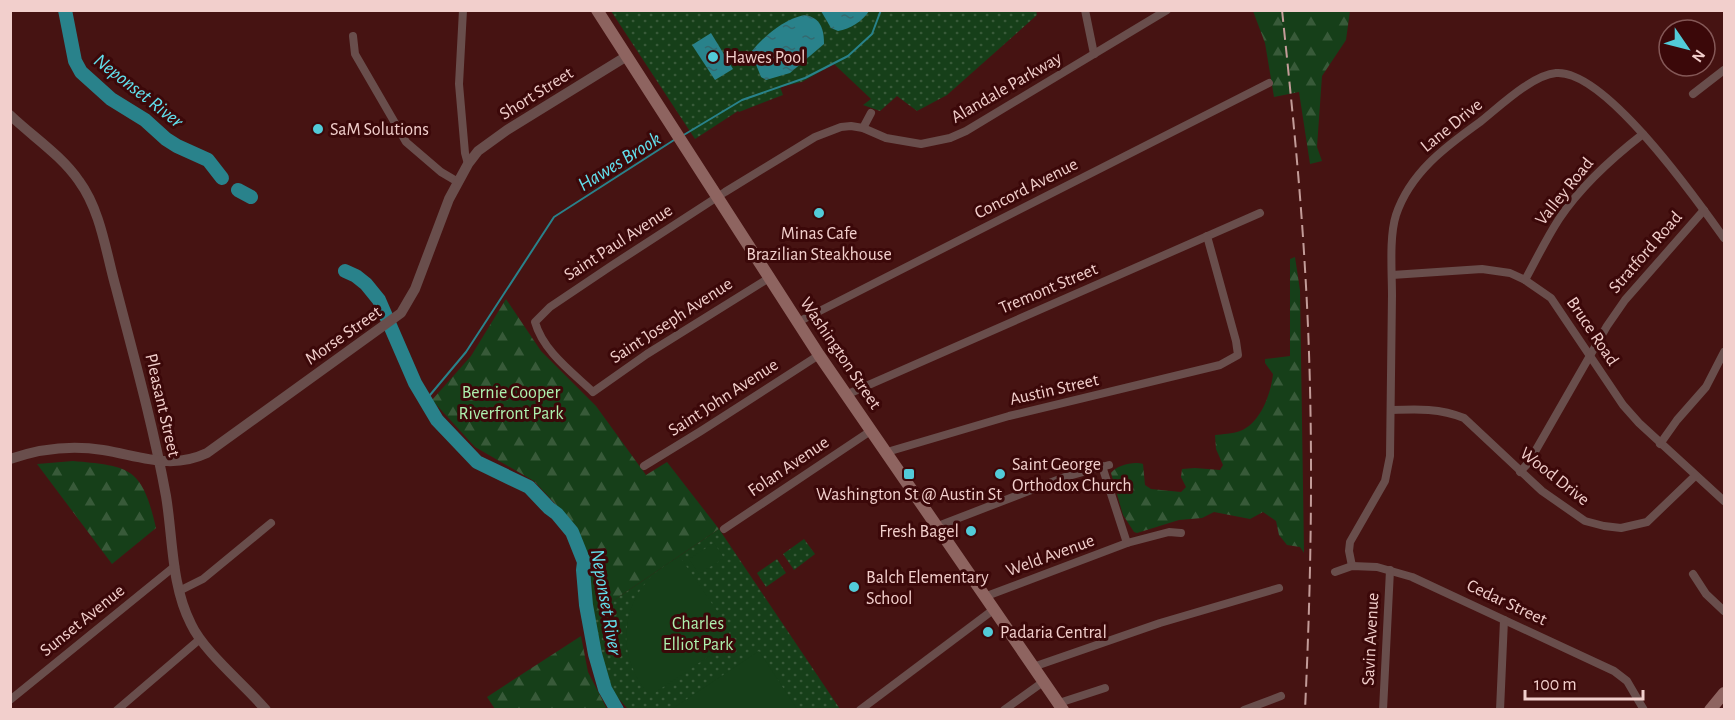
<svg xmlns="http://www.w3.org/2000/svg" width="1735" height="720" viewBox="0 0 1735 720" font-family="'Alegreya Sans',sans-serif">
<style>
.forest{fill:url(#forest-firs)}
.park{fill:url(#park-dots)}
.garden{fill:#163f19}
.water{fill:url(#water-ripples)}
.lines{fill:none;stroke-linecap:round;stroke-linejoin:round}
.stream{stroke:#29828b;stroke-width:2}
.river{stroke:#29828b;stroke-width:14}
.minor{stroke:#694e4c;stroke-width:8}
.tertiary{stroke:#694e4c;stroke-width:10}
.secondary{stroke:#8e6460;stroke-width:12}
.rail{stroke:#c39c99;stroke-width:2;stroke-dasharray:12 6;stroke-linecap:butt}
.poi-dot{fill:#52cbd8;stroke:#3b0809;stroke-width:2}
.labels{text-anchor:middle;stroke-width:6;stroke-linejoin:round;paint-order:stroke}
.poi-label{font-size:18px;fill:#f2cfcc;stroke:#3b0809;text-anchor:start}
.street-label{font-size:18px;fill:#f2cfcc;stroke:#3b0809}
.park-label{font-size:18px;fill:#adf0ad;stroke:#3b0809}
.water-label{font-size:20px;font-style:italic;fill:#62e0ed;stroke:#3b0809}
</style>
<defs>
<pattern id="forest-firs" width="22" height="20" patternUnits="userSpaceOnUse" patternTransform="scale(1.5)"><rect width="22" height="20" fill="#163f19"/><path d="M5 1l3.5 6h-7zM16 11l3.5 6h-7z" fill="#385a39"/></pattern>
<pattern id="park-dots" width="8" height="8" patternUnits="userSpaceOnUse" patternTransform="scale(1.5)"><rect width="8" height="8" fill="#163f19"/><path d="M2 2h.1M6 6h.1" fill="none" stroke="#385a39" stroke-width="1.8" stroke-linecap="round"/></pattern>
<pattern id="water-ripples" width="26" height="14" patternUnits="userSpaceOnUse" patternTransform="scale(1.5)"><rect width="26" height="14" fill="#29828b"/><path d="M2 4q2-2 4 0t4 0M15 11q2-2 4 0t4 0" fill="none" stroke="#346a70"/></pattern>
</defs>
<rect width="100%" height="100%" fill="#461312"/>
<g class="forest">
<polygon points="1346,10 1350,11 1346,40 1322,76 1317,147 1322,161 1310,164 1299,92 1274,97 1265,43 1253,11"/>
<path d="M1295 257 1300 290 1304 553 1300 547 1287 545 1279 535 1276 521 1263 512 1250 519 1214 512 1202 518 1179 520 1137 533 1134 532 1123 515 1111 473C1117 465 1134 461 1143 464L1145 485 1151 489 1181 492 1186 487 1181 477 1182 469 1195 468 1220 470 1223 465 1216 449 1215 435C1223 434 1232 434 1240 431 1260 424 1271 394 1273 374L1265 363V359L1290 356V259Z"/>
<polygon points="506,299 541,351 596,406 646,475 667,462 719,529 592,615 589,558 576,526 534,481 475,447 432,400 471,356"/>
<path d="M73 461C131 466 142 468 156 528L112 564 37 464Z"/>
<polygon points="581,636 588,672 607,709 495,709 487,697"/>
</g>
<g class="park">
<polygon points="1036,10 1037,15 947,95 917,111 897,96 880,111 863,105 871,99 834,64 802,82 780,87 783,95 739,112 738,111 695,139 611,11"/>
<polygon points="719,529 840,709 628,709 609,688 592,615"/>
<polygon points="804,539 815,554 794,570 783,554"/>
<polygon points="777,559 786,573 766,587 757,573"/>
</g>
<g class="garden">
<polygon points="714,543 724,558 699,574 689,559"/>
<path d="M680 557 730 630 727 644 650 696C608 648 624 583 680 557Z"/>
<polygon points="759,651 797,709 672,709"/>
</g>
<g class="water">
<path d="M821 11V10L869 11C863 21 850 29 838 31L831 28Z"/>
<path d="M804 15C821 17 824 30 824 44L790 73 766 80 761 77 751 52C765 35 783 20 804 15Z"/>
<polygon points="711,33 733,69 715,80 692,45"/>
</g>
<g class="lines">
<g class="stream">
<polyline points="682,136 742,100 805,78 848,56 872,34 881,10"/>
<polyline points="425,401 466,352 554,217 674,140"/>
</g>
<g class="river">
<polyline points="65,10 75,61 81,72 111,99 145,120 166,139 177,146 208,160 222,178"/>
<polyline points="238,190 251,197"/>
<polyline points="345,271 356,276 366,284 379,300 415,383 437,420 477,462 529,487 549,508 557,514 572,532 584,562 583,570 586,605 595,654 605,689 617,710"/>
</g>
<g class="minor">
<polyline points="463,10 459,84 465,153 468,164"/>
<polyline points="1085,10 1094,54"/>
<polyline points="353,36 355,54 406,142 441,172 458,182"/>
<polyline points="1693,94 1724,70"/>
<polyline points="863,128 871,113"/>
<polyline points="1392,275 1482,269 1510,273 1525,280 1551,298 1623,405 1639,423 1724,501"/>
<path d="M769 278 647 354 593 392C572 372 543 351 535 322L550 307 611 266 725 192 815 137 841 127 851 126 863 128 886 138 921 144 950 138 966 131 1167 10"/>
<path d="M1525 280C1536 260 1546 239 1559 219 1581 186 1612 158 1643 134"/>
<polyline points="798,322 1269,83"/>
<polyline points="848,394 1260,213"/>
<path d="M1391 410C1417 409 1440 408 1464 418L1542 491 1585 521 1604 526 1621 528 1647 522 1695 476"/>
<polyline points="1660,444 1677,420 1706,387 1724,352"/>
<polyline points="887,452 1009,416 1220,365 1238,355 1236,341 1207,236"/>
<polyline points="644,466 701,431 819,355"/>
<polyline points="1102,466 1127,543"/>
<polyline points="1520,472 1529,462 1607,326 1625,300 1704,210"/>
<polyline points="938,526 1065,477 1109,465"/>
<polyline points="724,529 872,430"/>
<path d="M1352 566 1349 551 1350 542 1385 481 1390 456C1391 402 1391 349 1392 296 1392 272 1389 237 1396 215 1410 173 1445 147 1480 122 1499 107 1532 75 1556 73 1605 69 1697 200 1724 238"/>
<polyline points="1335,572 1352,566 1377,567 1412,577 1614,671 1627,681 1644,710"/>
<polyline points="1693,574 1706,594 1724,611"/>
<polyline points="179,591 203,579 271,523"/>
<polyline points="984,597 1127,543 1169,532 1181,533"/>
<polyline points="1033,667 1160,623 1279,588"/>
<polyline points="10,700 175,566"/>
<polyline points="1059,703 1105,688"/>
<polyline points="117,710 200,639"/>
<polyline points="860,710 993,610"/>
<polyline points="1004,710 1043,682"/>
<polyline points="1244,710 1281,696"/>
<polyline points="1383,710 1390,570"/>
<polyline points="1500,710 1504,620"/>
</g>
<g class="tertiary">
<path d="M10 115C33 137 61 155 79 181 101 211 106 253 116 288 134 357 153 425 166 496 173 538 171 585 191 624 204 652 245 685 266 710"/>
<path d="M10 459C39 449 72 445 103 450 140 456 171 470 207 453L401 313 415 289 449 199 468 164 478 151 507 130 627 56"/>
</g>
<g class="secondary">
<polyline points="597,10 819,355 1063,710"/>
<polyline points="1710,710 1724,693"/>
</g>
<path class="rail" d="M1282 10C1291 96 1300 182 1305 269 1314 415 1312 563 1305 710"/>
</g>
<g class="poi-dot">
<circle cx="713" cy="57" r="6"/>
<circle cx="318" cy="129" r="6"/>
<circle cx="819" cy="213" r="6"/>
<rect x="903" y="468" width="12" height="12" rx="3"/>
<circle cx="1000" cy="474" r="6"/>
<circle cx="971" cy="531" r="6"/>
<circle cx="854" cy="587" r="6"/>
<circle cx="988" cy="632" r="6"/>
</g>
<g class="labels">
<g class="poi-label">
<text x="725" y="63">Hawes Pool</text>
<text x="330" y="135">SaM Solutions</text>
<text x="819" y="239" text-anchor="middle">Minas Cafe<tspan x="819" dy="21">Brazilian Steakhouse</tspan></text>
<text x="1012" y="470">Saint George<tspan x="1012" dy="21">Orthodox Church</tspan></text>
<text x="909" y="500" text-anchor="middle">Washington St @ Austin St</text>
<text x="959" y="537" text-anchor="end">Fresh Bagel</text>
<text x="866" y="583">Balch Elementary<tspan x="866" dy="21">School</tspan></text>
<text x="1000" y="638">Padaria Central</text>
</g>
<g class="street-label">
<text transform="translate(1006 87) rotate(-30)" y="6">Alandale Parkway</text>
<text transform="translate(536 93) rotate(-32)" y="6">Short Street</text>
<text transform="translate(1451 125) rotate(-39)" y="6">Lane Drive</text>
<text transform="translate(1026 188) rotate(-27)" y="6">Concord Avenue</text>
<text transform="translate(1564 191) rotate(-51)" y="6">Valley Road</text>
<text transform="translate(618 242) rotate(-33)" y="6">Saint Paul Avenue</text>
<text transform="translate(1645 252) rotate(-49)" y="6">Stratford Road</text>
<text transform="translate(1048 288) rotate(-23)" y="6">Tremont Street</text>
<text transform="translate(671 320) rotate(-33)" y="6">Saint Joseph Avenue</text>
<text transform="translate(1593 331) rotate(56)" y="6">Bruce Road</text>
<text transform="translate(343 335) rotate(-35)" y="6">Morse Street</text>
<text transform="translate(841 353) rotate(56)" y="6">Washington Street</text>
<text transform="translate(1054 389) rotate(-13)" y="6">Austin Street</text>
<text transform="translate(723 397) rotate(-33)" y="6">Saint John Avenue</text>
<text transform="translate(163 405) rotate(77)" y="6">Pleasant Street</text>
<text transform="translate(788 466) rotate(-34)" y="6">Folan Avenue</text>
<text transform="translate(1555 476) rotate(38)" y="6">Wood Drive</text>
<text transform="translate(1050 555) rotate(-20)" y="6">Weld Avenue</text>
<text transform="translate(1507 602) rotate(25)" y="6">Cedar Street</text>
<text transform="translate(82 620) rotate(-39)" y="6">Sunset Avenue</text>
<text transform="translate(1370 639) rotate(-87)" y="6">Savin Avenue</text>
</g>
<g class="park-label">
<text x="511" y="398">Bernie Cooper<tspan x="511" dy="21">Riverfront Park</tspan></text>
<text x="698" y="629">Charles<tspan x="698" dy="21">Elliot Park</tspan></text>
</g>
<g class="water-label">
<text transform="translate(139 90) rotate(38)" y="7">Neponset River</text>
<text transform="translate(619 161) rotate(-32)" y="7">Hawes Brook</text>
<text transform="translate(607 602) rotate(80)" y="7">Neponset River</text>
</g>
</g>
<rect width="1735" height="720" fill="none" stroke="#f2cfcc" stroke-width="24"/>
<g transform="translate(1687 48) rotate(125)"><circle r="28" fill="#3b0809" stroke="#845857" stroke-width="1.5"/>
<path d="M0-4.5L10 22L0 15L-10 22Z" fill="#52cbd8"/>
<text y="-9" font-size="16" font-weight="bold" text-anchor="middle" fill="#f2cfcc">N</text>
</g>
<path d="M1525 690v9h118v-9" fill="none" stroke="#f2cfcc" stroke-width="3"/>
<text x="1534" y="690" font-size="18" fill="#f2cfcc" stroke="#3b0809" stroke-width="4.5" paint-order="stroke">100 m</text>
</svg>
